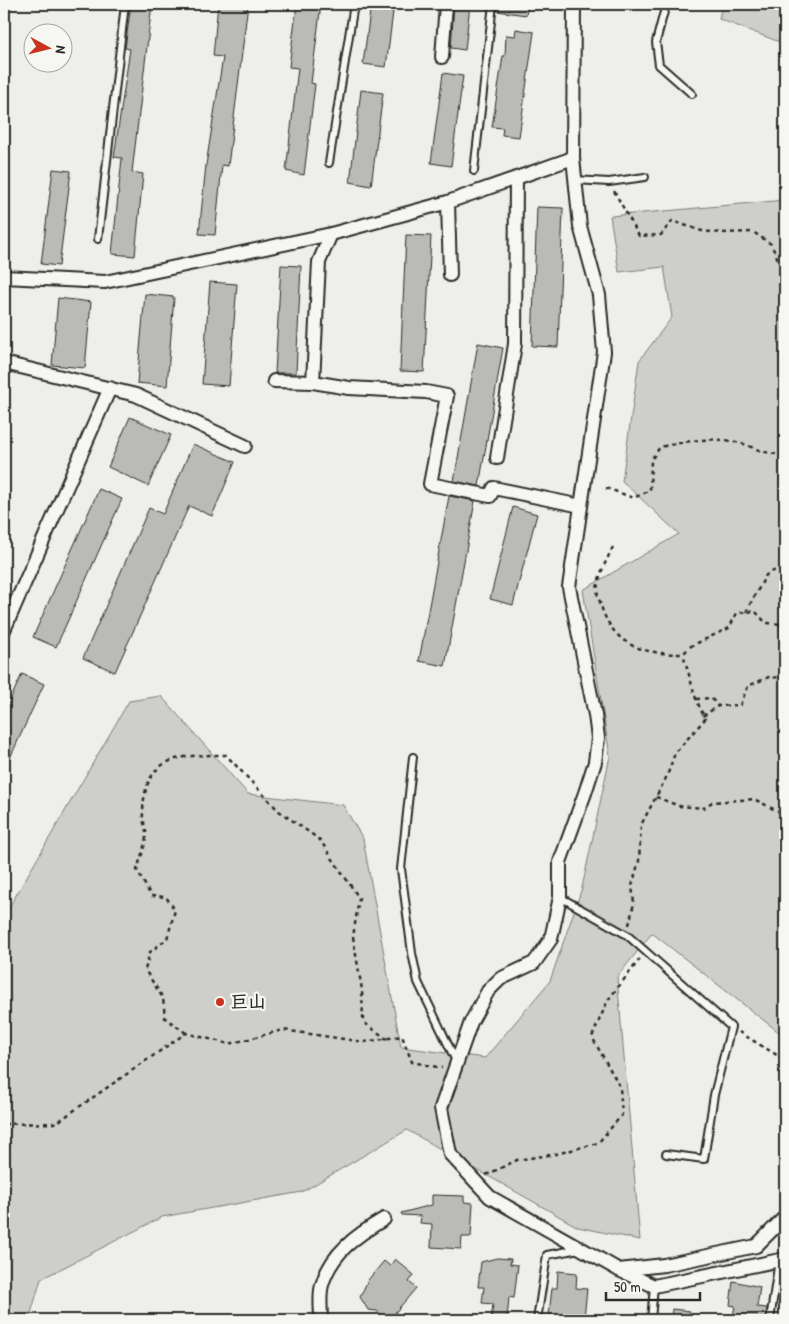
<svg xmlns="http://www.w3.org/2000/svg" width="789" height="1324" viewBox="0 0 789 1324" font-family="'Patrick Hand','LXGW WenKai TC',sans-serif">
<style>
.green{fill:#cececa;stroke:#7c7c7a}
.building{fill:#babab7;stroke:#2b2b2b}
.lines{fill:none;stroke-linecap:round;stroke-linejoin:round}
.lane-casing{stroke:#2b2b2b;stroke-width:10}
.street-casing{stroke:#2b2b2b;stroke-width:16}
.path{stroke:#2b2b2b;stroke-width:2.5;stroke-dasharray:4 4;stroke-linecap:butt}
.lane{stroke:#f6f6f2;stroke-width:6}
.street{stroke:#f6f6f2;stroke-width:12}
.poi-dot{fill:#c8321e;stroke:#f6f6f2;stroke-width:2}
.labels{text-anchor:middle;stroke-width:4.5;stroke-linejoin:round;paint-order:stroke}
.poi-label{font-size:18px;font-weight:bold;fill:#2b2b2b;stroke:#f6f6f2;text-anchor:start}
</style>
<rect width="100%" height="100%" fill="#eeeeea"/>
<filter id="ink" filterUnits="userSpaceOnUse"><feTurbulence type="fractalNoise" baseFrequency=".02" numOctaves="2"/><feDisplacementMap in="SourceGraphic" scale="10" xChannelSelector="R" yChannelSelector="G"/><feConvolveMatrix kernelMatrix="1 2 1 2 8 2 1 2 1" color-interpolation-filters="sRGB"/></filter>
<g filter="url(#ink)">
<g class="green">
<polygon points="722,4 785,4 785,44 719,19"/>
<polygon points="785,200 785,1037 652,933 617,977 640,1240 578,1227 407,1130 302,1192 162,1217 41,1279 29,1320 4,1320 4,916 129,701 161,696 248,794 343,805 363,839 401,1047 485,1058 550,981 582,888 610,756 583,590 679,534 622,481 639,361 672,317 664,267 619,272 610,216"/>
</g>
<g class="building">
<polygon points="131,4 152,4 132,172 143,174 135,256 112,254 122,158 114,157 130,49 125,48"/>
<polygon points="218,4 248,4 228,166 222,165 215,235 199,234 206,165 223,57 213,56"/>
<polygon points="297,4 321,4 311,83 315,84 304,175 286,171 298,68 289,67"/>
<polygon points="371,4 394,4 386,67 363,64"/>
<polygon points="454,4 470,4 465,50 451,48"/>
<polygon points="498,4 528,4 526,15 497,11"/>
<polygon points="516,29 534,32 519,137 502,135 503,128 492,127 503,56 505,56 506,35 515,36"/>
<polygon points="443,73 463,76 451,166 431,163"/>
<polygon points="361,90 383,93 371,186 350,182"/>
<polygon points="53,169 71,171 59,266 41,264"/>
<polygon points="537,207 563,208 558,347 532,346"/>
<polygon points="406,235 431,236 424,372 400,371"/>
<polygon points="281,265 301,266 296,373 275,373"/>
<polygon points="210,282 237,284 229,386 202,384"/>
<polygon points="145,294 174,297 167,386 137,383"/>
<polygon points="58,298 91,302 85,368 52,365"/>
<polygon points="478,343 503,348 479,486 454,481"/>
<polygon points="130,417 171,435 148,486 108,467"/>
<polygon points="193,444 235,462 212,516 189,506 115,672 83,658 149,508 163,514"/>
<polygon points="99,489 122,499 56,647 33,637"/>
<polygon points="449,496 475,501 445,666 419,661"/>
<polygon points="513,507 537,514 513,605 490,599"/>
<polygon points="22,674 44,684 4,771 4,713"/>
<polygon points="432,1195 464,1196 464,1202 473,1203 471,1237 462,1237 461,1249 431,1247 432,1224 420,1223 421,1216 402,1215 401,1213 432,1205"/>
<polygon points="497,1258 511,1259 510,1264 518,1265 514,1298 509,1297 507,1320 491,1320 493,1304 482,1303 484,1287 478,1287 481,1262"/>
<polygon points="395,1259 414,1275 409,1282 416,1288 389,1320 377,1311 368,1310 360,1297 368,1280 384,1261 390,1266"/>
<polygon points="558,1271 577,1273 576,1288 587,1289 584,1318 549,1315 552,1288 557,1288"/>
<polygon points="733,1281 760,1287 757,1307 767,1308 765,1320 733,1316 735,1306 730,1305"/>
<polygon points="672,1309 690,1311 689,1320 671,1320"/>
</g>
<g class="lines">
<g class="lane-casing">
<g id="lane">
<polyline points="666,4 656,42 659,65 692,94"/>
<polyline points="329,163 354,4"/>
<polyline points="474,171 493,4"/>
<polyline points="575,180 609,182 645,177"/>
<polyline points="98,239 125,4"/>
<polyline points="413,757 401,869 412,953 418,982 456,1061"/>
<polyline points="560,897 627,935 731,1027 714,1095 704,1159 666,1154"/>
<polyline points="537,1320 547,1255 579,1249"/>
<polyline points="651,1320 654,1286"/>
<polyline points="770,1320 779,1260"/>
</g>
</g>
<g class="street-casing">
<g id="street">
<polyline points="574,4 573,158 580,226 599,295 604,352 569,587 595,715 598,738 595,762 585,793 560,862 560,897 551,939 534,963 500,979 488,991 471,1022 441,1108 450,1154 490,1197 619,1270 664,1265 756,1246 785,1217"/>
<polyline points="442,57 446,4"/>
<polyline points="448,202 450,275"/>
<polyline points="4,277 105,282 331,234 448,202 573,158"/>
<polyline points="4,363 136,395 245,446"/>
<polyline points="274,381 313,382 349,388 426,392 447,396 430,484 490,496 494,488 581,506"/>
<polyline points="313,382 319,262 331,234"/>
<polyline points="497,458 515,344 516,179"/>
<polyline points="4,630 110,388"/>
<polyline points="619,1270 654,1286 785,1259"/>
<path d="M321 1320C321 1309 319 1295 322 1285 331 1253 357 1235 384 1219"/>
</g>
</g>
<g class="path">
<polyline points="614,191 639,236 661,235 672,221 702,231 721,233 753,232 771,244 785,275"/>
<path d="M606 488 634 498 650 490 651 460 660 447C687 441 713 436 741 443 755 448 770 456 785 454"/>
<path d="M613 547C606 561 599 574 597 590 597 596 601 603 602 609 616 648 646 654 683 654L691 646 729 628 737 613 755 611 766 623 785 624"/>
<polyline points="746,612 766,575 785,565"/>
<polyline points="779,623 785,635"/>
<polyline points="696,699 711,698 718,706"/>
<polyline points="703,716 718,706 740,705 748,686 769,677 785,678"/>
<polyline points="656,797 679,806 704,808 712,802 754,799 785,815"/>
<polyline points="629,925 634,903 632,886 639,861 641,825 667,776 675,753 705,719 696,699 683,654"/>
<polyline points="739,1032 785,1060"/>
<path d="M186 1033 165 1018 163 998 145 970 150 952 167 939 175 910 166 897 151 896 137 870C140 859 145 847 146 836 147 829 142 821 143 813 144 755 179 755 226 755L279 811 320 840 359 898 353 937 362 990 363 1022 387 1039"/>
<polyline points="4,1124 56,1123 186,1033 229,1044 283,1030 364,1042 402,1036 412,1062 442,1068"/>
<polyline points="486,1175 517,1160 556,1154 598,1143 622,1115 620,1087 592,1037 608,1000 640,959"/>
</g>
<use href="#lane" class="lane"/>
<use href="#street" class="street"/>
</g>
</g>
<circle class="poi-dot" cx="220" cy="1002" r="5"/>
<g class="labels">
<g class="poi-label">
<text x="230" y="1008">巨山</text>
</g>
</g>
<rect width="789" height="1324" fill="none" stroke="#f6f6f2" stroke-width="20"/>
<rect x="10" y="10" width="769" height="1304" fill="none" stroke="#2b2b2b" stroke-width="2" filter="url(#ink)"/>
<g transform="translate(48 48) rotate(97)"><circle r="24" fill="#f6f6f2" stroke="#a5a5a2"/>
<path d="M0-4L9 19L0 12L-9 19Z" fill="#c8321e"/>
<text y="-8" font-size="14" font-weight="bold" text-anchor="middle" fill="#2b2b2b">N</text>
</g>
<path d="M606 1292v8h94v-8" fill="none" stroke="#2b2b2b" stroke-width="2.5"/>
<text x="614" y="1292" font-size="15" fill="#2b2b2b" stroke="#f6f6f2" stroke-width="4" paint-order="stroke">50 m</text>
</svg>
